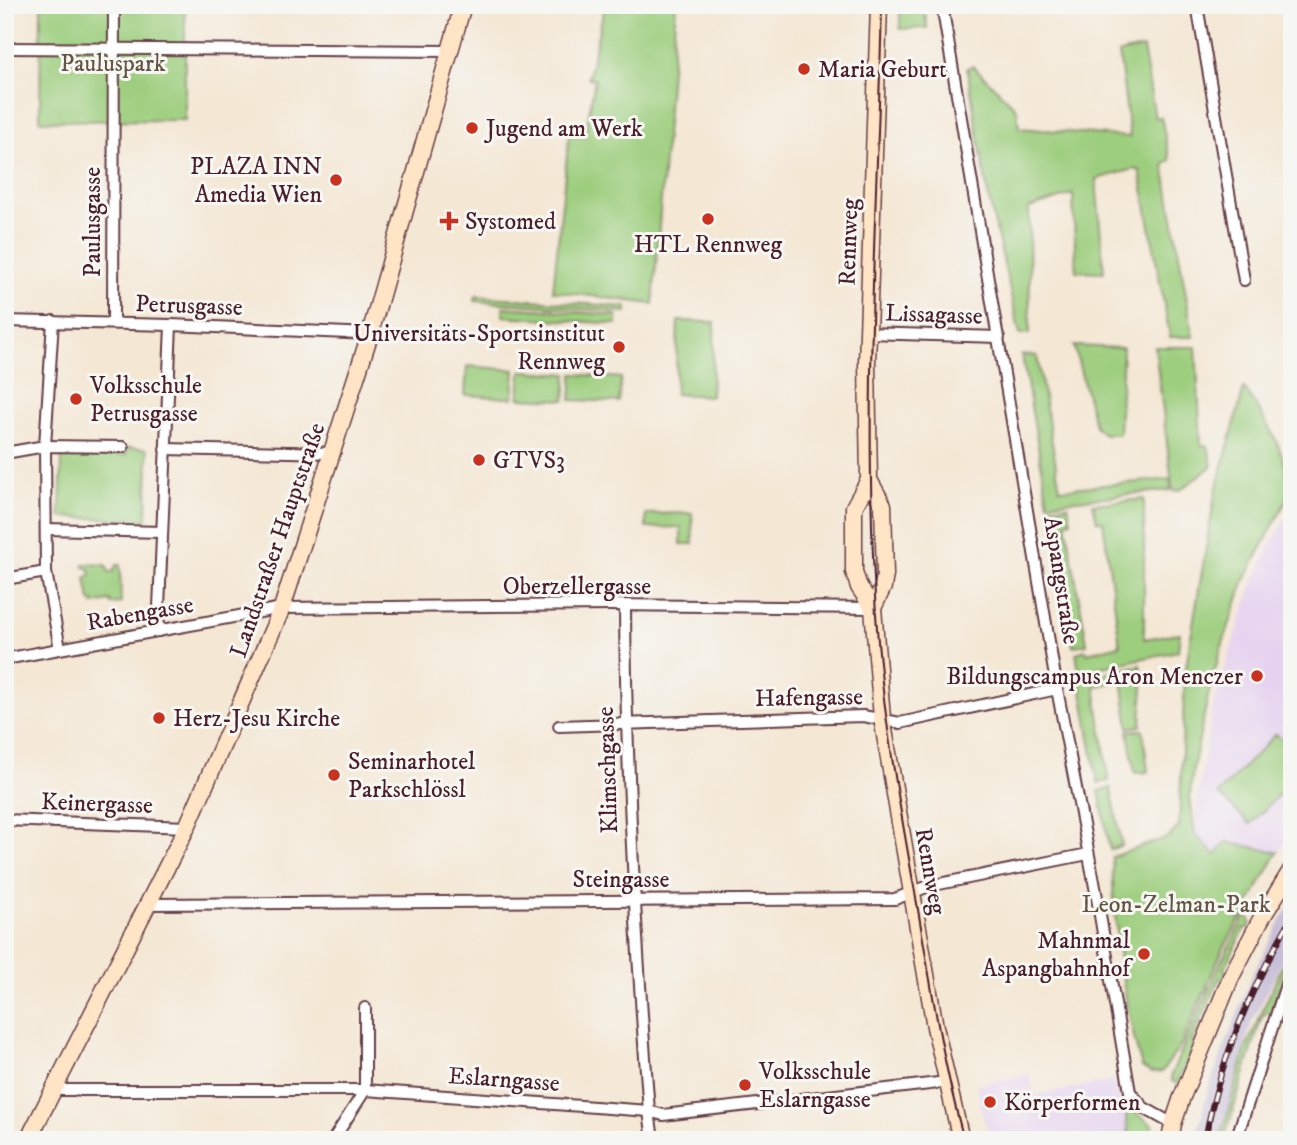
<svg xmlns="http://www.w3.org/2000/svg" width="1297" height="1145" viewBox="0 0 1297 1145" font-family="'IM FELL DW Pica',serif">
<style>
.built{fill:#e6d2f0}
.industrial{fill:#c8bfd8}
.green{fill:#9dce7e;stroke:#747654;stroke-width:2}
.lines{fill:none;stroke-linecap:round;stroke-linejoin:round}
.street-casing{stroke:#643d44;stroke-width:14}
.secondary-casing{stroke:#643d44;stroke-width:19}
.street{stroke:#fff;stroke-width:10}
.secondary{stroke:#ffe4c6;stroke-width:16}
.tram{stroke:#4a1f2b;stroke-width:2}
.rail-casing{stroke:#4a1f2b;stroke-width:6}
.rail{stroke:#f6f6f2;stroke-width:3.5;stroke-dasharray:10;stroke-linecap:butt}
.poi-dot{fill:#c8321e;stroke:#f6f6f2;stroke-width:2.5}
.labels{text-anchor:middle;stroke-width:6;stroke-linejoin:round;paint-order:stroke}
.park-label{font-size:24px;fill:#635444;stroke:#f6f6f2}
.poi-label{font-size:24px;fill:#4a1f2b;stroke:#f6f6f2;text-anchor:start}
.street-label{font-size:24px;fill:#4a1f2b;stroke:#f6f6f2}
</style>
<rect width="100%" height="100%" fill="#f6f6f2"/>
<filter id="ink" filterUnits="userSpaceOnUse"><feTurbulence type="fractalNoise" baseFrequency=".0143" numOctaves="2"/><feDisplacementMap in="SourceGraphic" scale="14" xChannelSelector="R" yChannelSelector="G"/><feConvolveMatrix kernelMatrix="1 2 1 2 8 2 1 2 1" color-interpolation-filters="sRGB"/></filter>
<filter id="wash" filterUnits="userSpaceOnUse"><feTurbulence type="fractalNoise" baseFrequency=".00686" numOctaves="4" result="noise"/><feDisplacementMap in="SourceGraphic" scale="28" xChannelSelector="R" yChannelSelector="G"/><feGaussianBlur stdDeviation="1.57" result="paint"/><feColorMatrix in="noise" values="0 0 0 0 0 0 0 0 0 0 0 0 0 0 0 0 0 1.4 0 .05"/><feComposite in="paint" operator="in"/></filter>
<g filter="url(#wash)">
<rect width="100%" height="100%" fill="#f4e7d4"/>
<g class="built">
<polygon points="1292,507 1292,835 1278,852 1226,842 1216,855 1195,835 1198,795 1213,704 1251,588 1272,542"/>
<polygon points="1029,1074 1034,1095 1112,1081 1142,1140 989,1140 976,1085"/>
</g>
<polygon class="industrial" points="1292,900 1292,942 1251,1024 1219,1140 1196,1140 1207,1092 1254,971"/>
<g class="green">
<polygon points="41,5 185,5 185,120 40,121"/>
<polygon points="605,5 676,5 653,304 553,291 569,135 585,136 595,79 588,78"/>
<polygon points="900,5 924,5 927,28 900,29"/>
<polygon points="1143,48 1155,118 1161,117 1170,160 1164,165 1193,337 1170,337 1140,171 1135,169 1096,179 1104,272 1076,271 1073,194 1029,208 1030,334 1020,334 988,195 967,68 973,66 1017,109 1019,128 1130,137 1119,53"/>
<polygon points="476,296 627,307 627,312 475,301"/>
<polygon points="503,307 617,315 617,324 503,316"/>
<polygon points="678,321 715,322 711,396 675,394"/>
<polygon points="1074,346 1123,348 1119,434 1104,434 1095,426"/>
<polygon points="1155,347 1196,347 1201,445 1208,446 1212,466 1180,490 1173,491"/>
<polygon points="1022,355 1037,356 1060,489 1170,479 1171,490 1048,503"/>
<polygon points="467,366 515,370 513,398 465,395"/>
<polygon points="521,371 567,374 565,400 519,398"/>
<polygon points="573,374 621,378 619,402 571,400"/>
<path d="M1244 388C1265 420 1293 458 1287 499L1245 579 1221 649 1208 696 1193 769 1190 797 1195 835 1216 855 1226 842 1278 852 1222 951 1181 1045 1162 1072 1151 1073 1142 1067C1122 999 1114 928 1112 857L1169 837 1179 826 1185 674 1189 648 1215 495Z"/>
<polygon points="127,448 145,448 148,450 147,520 60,517 62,455 126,455"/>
<polygon points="1144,499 1144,639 1180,633 1178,651 1079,672 1076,653 1086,650 1087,653 1120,645 1103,521 1097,521 1093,504"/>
<polygon points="1068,505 1071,521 1066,523 1087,644 1073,646 1050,507"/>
<polygon points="692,513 693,544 681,544 681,527 646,528 646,514"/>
<polygon points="84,564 106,565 109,572 113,572 116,565 120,565 121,603 111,604 110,601 93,604 94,602 92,600 90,601 86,578 91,574 90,569 84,567"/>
<polygon points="1140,665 1143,687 1141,726 1129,728 1122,680 1095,687 1109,781 1098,783 1080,680"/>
<polygon points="1143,730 1148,772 1135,773 1128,731"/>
<polygon points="1276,734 1292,748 1292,781 1250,824 1218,794"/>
<polygon points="1111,788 1122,845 1110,850 1099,791"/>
<polygon points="1245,916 1249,918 1251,923 1249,928 1245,928 1224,969 1226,972 1224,978 1220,978 1192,1041 1194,1045 1177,1084 1172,1081 1171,1075 1222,960"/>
<polygon points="1287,955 1292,960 1283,975 1271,1010 1262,1016 1224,1140 1220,1140 1246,1048"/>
<polygon points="1125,1111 1134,1112 1153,1125 1152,1140 1130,1140"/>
</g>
</g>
<g filter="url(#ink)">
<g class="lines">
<g class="street-casing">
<g id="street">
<polyline points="942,5 1057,689 1096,892 1130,1092 1144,1108 1173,1124"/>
<polyline points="1197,5 1244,280"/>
<polyline points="5,48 450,51"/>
<polyline points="5,321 171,325 370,334"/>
<polyline points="53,321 45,446 46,572 60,649"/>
<polyline points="113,323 114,5"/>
<polyline points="867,333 999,337"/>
<polyline points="165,449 332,453"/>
<polyline points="5,453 45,446 123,447"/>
<polyline points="46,529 162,532"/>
<polyline points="5,579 46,572"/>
<path d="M625 607C626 775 636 943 649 1111L653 1140"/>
<polyline points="158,631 171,325"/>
<polyline points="5,659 282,608 610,605 873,608"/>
<polyline points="559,726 863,716 900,723 1057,689"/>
<polyline points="5,820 187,827"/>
<polyline points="149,904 895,899 929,886 1088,854"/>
<polyline points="55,1090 365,1090 649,1111 663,1115 947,1082"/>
<polyline points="333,1140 365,1090 365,1008"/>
<polyline points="1236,1140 1292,966"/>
</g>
</g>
<g class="secondary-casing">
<g id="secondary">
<polyline points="869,480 854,507 854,572 859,587 873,608 882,718 935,1027 961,1140"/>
<polyline points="873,608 883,587 885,575 883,505 869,480 867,363 879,5"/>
<polyline points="28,1140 187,827 282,608 370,334 463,5"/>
<polyline points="1170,1140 1173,1124 1182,1097 1231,977 1261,919 1292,869"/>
</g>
</g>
<use href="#street" class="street"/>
<use href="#secondary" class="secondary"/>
<path class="tram" d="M882 5C877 208 863 411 876 614 882 710 899 803 916 898 930 979 942 1060 964 1140"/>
<g class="rail-casing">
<path id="rail" d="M1205 1140C1219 1061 1252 986 1292 917"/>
</g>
<use href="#rail" class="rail"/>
</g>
</g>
<g class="poi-dot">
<circle cx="804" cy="69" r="7"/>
<circle cx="472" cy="128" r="7"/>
<circle cx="336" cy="180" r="7"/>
<circle cx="708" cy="219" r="7"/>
<path d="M445.5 210.5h7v7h7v7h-7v7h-7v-7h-7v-7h7z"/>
<circle cx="619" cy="347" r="7"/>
<circle cx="76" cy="399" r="7"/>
<circle cx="479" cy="460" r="7"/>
<circle cx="1257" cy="676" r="7"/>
<circle cx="159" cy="718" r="7"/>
<circle cx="334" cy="775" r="7"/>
<circle cx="1144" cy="954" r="7"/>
<circle cx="745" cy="1085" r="7"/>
<circle cx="990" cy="1102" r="7"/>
</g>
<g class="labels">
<g class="park-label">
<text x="113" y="71">Pauluspark</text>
<text x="1176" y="912">Leon-Zelman-Park</text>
</g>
<g class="poi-label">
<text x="818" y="77">Maria Geburt</text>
<text x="486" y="136">Jugend am Werk</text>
<text x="322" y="174" text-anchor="end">PLAZA INN<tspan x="322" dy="28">Amedia Wien</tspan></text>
<text x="465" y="229">Systomed</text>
<text x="708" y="252" text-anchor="middle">HTL Rennweg</text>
<text x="605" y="341" text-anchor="end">Universitäts-Sportsinstitut<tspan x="605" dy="28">Rennweg</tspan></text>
<text x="90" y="393">Volksschule<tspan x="90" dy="28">Petrusgasse</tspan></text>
<text x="493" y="468">GTVS3</text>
<text x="1243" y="684" text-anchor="end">Bildungscampus Aron Menczer</text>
<text x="173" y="726">Herz-Jesu Kirche</text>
<text x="348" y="769">Seminarhotel<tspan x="348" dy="28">Parkschlössl</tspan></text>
<text x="1130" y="948" text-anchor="end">Mahnmal<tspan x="1130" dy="28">Aspangbahnhof</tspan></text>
<text x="759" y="1079">Volksschule<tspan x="759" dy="28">Eslarngasse</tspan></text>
<text x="1004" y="1110">Körperformen</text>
</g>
<g class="street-label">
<text transform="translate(92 222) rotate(-90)" y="8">Paulusgasse</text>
<text transform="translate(848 242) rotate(-88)" y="8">Rennweg</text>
<text transform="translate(189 305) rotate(2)" y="8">Petrusgasse</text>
<text transform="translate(934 314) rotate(2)" y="8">Lissagasse</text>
<text transform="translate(277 540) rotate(-71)" y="8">Landstraßer Hauptstraße</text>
<text transform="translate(1062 580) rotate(81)" y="8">Aspangstraße</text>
<text x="577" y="594">Oberzellergasse</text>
<text transform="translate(140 613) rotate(-10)" y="8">Rabengasse</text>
<text transform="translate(809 697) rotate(-1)" y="8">Hafengasse</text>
<text transform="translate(607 770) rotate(-92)" y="8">Klimschgasse</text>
<text transform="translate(97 803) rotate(2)" y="8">Keinergasse</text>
<text transform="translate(931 871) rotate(80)" y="8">Rennweg</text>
<text x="621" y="887">Steingasse</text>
<text transform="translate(504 1079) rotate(4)" y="8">Eslarngasse</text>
</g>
</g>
<rect width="1297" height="1145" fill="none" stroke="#f6f6f2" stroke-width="28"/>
</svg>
